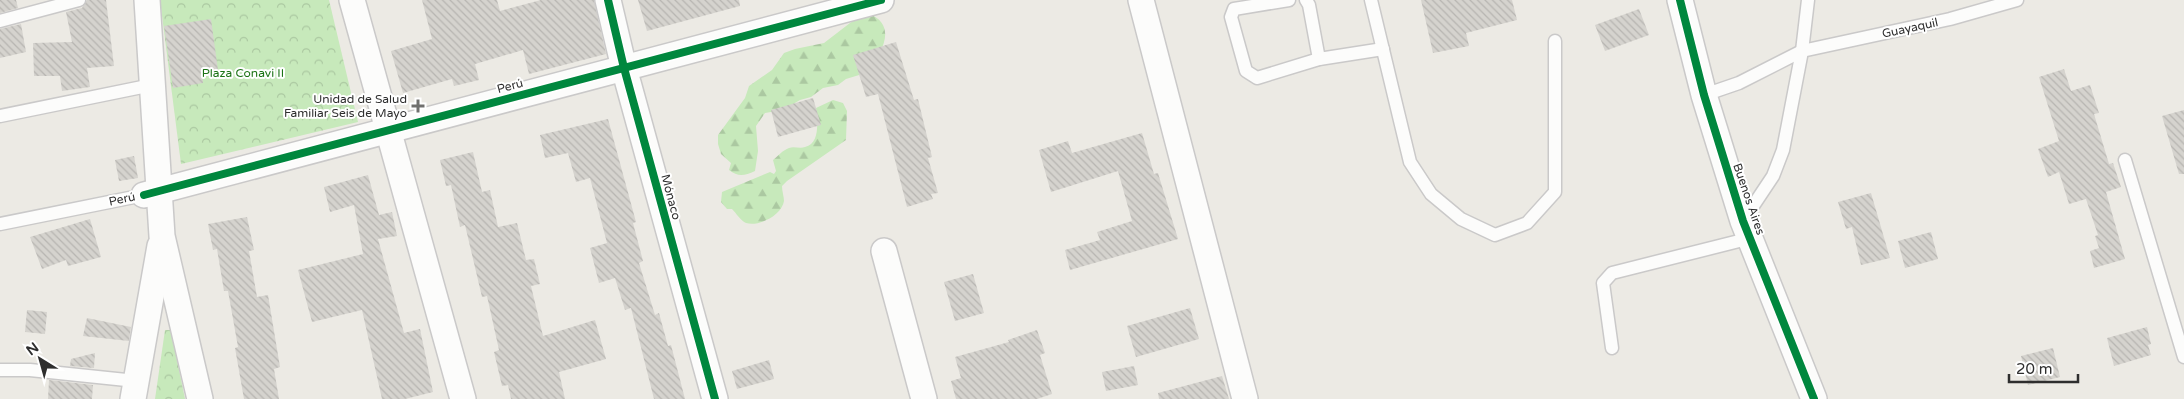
<svg xmlns="http://www.w3.org/2000/svg" width="2184" height="399" viewBox="0 0 2184 399" font-family="'Varela Round',sans-serif">
<style>
.forest{fill:url(#forest-firs)}
.park{fill:url(#park-crowns)}
.building{fill:url(#building-back-hatch)}
.lines{fill:none;stroke-linecap:round;stroke-linejoin:round}
.service-casing{stroke:#cac9c9;stroke-width:15}
.minor-casing{stroke:#cac9c9;stroke-width:28}
.service{stroke:#fcfcfb;stroke-width:12}
.minor{stroke:#fcfcfb;stroke-width:25}
.cycleway-casing{stroke:#fff;stroke-width:11}
.cycleway{stroke:#00873e;stroke-width:8}
.poi-dot{fill:#70706e;stroke:#fff;stroke-width:2}
.labels{text-anchor:middle;stroke-width:4;stroke-linejoin:round;paint-order:stroke}
.street-label{font-size:12px;fill:#2e2e2e;stroke:#fff}
.park-label{font-size:12px;fill:#1c7316;stroke:#fff}
.poi-label{font-size:12px;fill:#2e2e2e;stroke:#fff;text-anchor:end}
</style>
<defs>
<pattern id="forest-firs" width="22" height="20" patternUnits="userSpaceOnUse" patternTransform="scale(1.25)"><rect width="22" height="20" fill="#c7e9bb"/><path d="M5 1l3.5 6h-7zM16 11l3.5 6h-7z" fill="#abc8a1"/></pattern>
<pattern id="park-crowns" width="20" height="18" patternUnits="userSpaceOnUse" patternTransform="scale(1.25)"><rect width="20" height="18" fill="#c7e9bb"/><path d="M2 6a3 3 0 1 1 6 0M12 15a3 3 0 1 1 6 0" fill="none" stroke="#abc8a1"/></pattern>
<pattern id="building-back-hatch" width="6" height="6" patternUnits="userSpaceOnUse" patternTransform="scale(1.25)"><rect width="6" height="6" fill="#d5d3ce"/><path d="M-1 5l2 2M0 0l6 6M5-1l2 2" fill="none" stroke="#b7b5b1"/></pattern>
</defs>
<rect width="100%" height="100%" fill="#eceae4"/>
<g class="forest">
<path d="M868 13C899 26 881 52 869 72L846 79 838 85 823 88 811 97 800 100 783 110 765 113 756 126 758 151 755 171C744 176 738 177 729 170L731 163 721 154 718 144V135L745 98 749 86 772 70 784 53 795 49 824 43 850 23Z"/>
<path d="M833 100 843 103 847 111 846 140 787 181 782 186C782 191 784 197 784 201 782 215 759 227 746 223 741 221 736 213 732 209H727L721 202 722 192 770 172 774 174 776 171 773 160C778 156 783 150 789 148 794 146 800 149 805 147 821 143 817 120 816 108Z"/>
</g>
<g class="park">
<polygon points="160,0 329,0 358,122 181,164"/>
<polygon points="165,330 171,330 185,399 155,399"/>
</g>
<g class="building">
<polygon points="0,0 16,0 18,8 0,13"/>
<polygon points="87,0 106,0 114,66 87,68 90,87 62,91 60,76 34,76 33,43 72,42 66,12 82,8"/>
<polygon points="422,0 497,0 500,11 541,0 594,0 606,54 529,74 523,50 475,64 479,80 454,86 452,79 403,93 391,51 432,39"/>
<polygon points="638,0 739,0 740,6 647,31"/>
<polygon points="1421,0 1512,0 1517,20 1466,33 1469,46 1433,53"/>
<polygon points="1639,9 1649,35 1605,51 1595,25"/>
<polygon points="211,19 218,70 202,72 203,83 173,88 164,26"/>
<polygon points="21,24 26,52 0,58 0,29"/>
<polygon points="896,42 914,100 918,99 932,157 928,158 938,193 931,194 933,199 907,207 878,94 866,97 853,55"/>
<polygon points="2064,69 2071,91 2090,85 2099,113 2094,114 2109,164 2113,163 2121,187 2106,192 2125,259 2094,268 2090,251 2099,248 2095,236 2098,235 2086,199 2069,204 2059,172 2048,177 2038,149 2059,141 2039,77"/>
<polygon points="813,98 821,125 778,137 771,110"/>
<polygon points="2184,110 2184,174 2179,174 2162,116"/>
<polygon points="608,119 636,222 633,223 643,261 639,263 655,315 659,313 668,346 671,345 685,399 654,399 631,308 625,310 615,278 599,283 590,248 607,243 590,178 576,182 568,153 545,158 540,135"/>
<polygon points="1142,133 1154,174 1158,173 1178,239 1070,270 1065,250 1100,240 1097,232 1132,221 1118,171 1051,192 1039,150 1068,141 1072,153"/>
<polygon points="473,152 482,192 490,190 498,227 517,223 526,260 534,259 540,284 531,286 543,336 595,320 606,359 559,372 565,399 511,399 508,385 502,386 494,352 499,350 487,296 482,297 465,225 460,227 451,185 446,186 440,160"/>
<polygon points="134,156 138,178 119,181 115,160"/>
<polygon points="368,175 379,215 392,212 397,236 378,239 404,333 420,329 433,392 405,399 382,399 362,310 312,322 298,270 363,254 354,205 330,212 324,187"/>
<polygon points="1871,193 1890,258 1861,265 1852,227 1846,229 1838,202"/>
<polygon points="247,217 254,250 249,251 257,297 268,295 280,367 274,369 279,399 244,399 235,348 238,347 228,291 224,291 217,249 213,250 208,224"/>
<polygon points="90,219 101,257 68,266 66,260 42,269 30,237"/>
<polygon points="1931,232 1938,259 1905,268 1898,241"/>
<polygon points="973,274 984,313 955,321 944,282"/>
<polygon points="1190,308 1199,339 1136,357 1127,326"/>
<polygon points="27,310 47,312 45,334 25,332"/>
<polygon points="87,318 131,327 129,341 83,336"/>
<polygon points="2147,327 2151,344 2148,345 2151,355 2114,366 2107,338"/>
<polygon points="1037,330 1045,353 1040,355 1052,394 1037,399 956,399 951,381 961,378 955,357 1009,342 1008,340"/>
<polygon points="2053,348 2060,377 2028,385 2021,356"/>
<polygon points="95,353 94,368 70,366 71,359"/>
<polygon points="769,360 774,379 737,389 732,371"/>
<polygon points="1134,366 1138,385 1106,391 1102,372"/>
<polygon points="1222,376 1229,399 1159,399 1158,393"/>
<polygon points="49,380 93,385 92,399 48,399"/>
</g>
<g class="lines">
<g class="service-casing">
<g id="service">
<polyline points="1289,0 1234,9 1231,17 1246,71 1257,78 1319,59 1383,49"/>
<polyline points="1306,0 1309,5 1319,59"/>
<polyline points="1371,0 1410,162 1431,194 1461,219 1495,235 1527,223 1555,192 1555,41"/>
<polyline points="0,21 79,0"/>
<polyline points="1704,95 1739,83 1802,51 1950,19 2017,0"/>
<polyline points="0,116 152,85"/>
<polyline points="2125,160 2184,357"/>
<polyline points="1743,221 1773,176 1783,150 1802,51 1808,0"/>
<polyline points="0,224 144,195"/>
<polyline points="1612,348 1603,283 1612,273 1751,238"/>
<polyline points="0,370 30,370 136,381"/>
</g>
</g>
<g class="minor-casing">
<g id="minor">
<polyline points="147,0 162,236 200,399"/>
<polyline points="352,0 463,399"/>
<polyline points="608,0 624,68 715,399"/>
<polyline points="1141,0 1245,399"/>
<polyline points="1680,0 1704,95 1743,221 1814,399"/>
<polyline points="144,195 881,0"/>
<polyline points="884,251 924,399"/>
<polyline points="133,399 160,246"/>
</g>
</g>
<use href="#service" class="service"/>
<use href="#minor" class="minor"/>
<g class="cycleway-casing">
<g id="cycleway">
<polyline points="608,0 624,68 715,399"/>
<polyline points="1680,0 1704,95 1743,221 1814,399"/>
<polyline points="144,195 881,0"/>
</g>
</g>
<use href="#cycleway" class="cycleway"/>
</g>
<path class="poi-dot" d="M415.5 98.5h5v5h5v5h-5v5h-5v-5h-5v-5h5z"/>
<g class="labels">
<g class="street-label">
<text transform="translate(1910 28) rotate(-12)" y="4">Guayaquil</text>
<text transform="translate(510 86) rotate(-15)" y="4">Perú</text>
<text transform="translate(671 197) rotate(75)" y="4">Mónaco</text>
<text transform="translate(122 199) rotate(-12)" y="4">Perú</text>
<text transform="translate(1749 199) rotate(71)" y="4">Buenos Aires</text>
</g>
<g class="park-label">
<text x="243" y="77">Plaza Conavi II</text>
</g>
<g class="poi-label">
<text x="407" y="103">Unidad de Salud<tspan x="407" dy="14">Familiar Seis de Mayo</tspan></text>
</g>
</g>
<g transform="translate(40 359) rotate(323)" stroke="#ffffff" stroke-width="4" paint-order="stroke">
<path d="M0-4L9 19L0 12L-9 19Z" fill="#2e2e2e"/>
<text y="-8" font-size="14" font-weight="bold" text-anchor="middle" fill="#2e2e2e">N</text>
</g>
<path d="M2009 374v8h69v-8" fill="none" stroke="#2e2e2e" stroke-width="2.5"/>
<text x="2016" y="374" font-size="15" fill="#2e2e2e" stroke="#ffffff" stroke-width="4" paint-order="stroke">20 m</text>
</svg>
